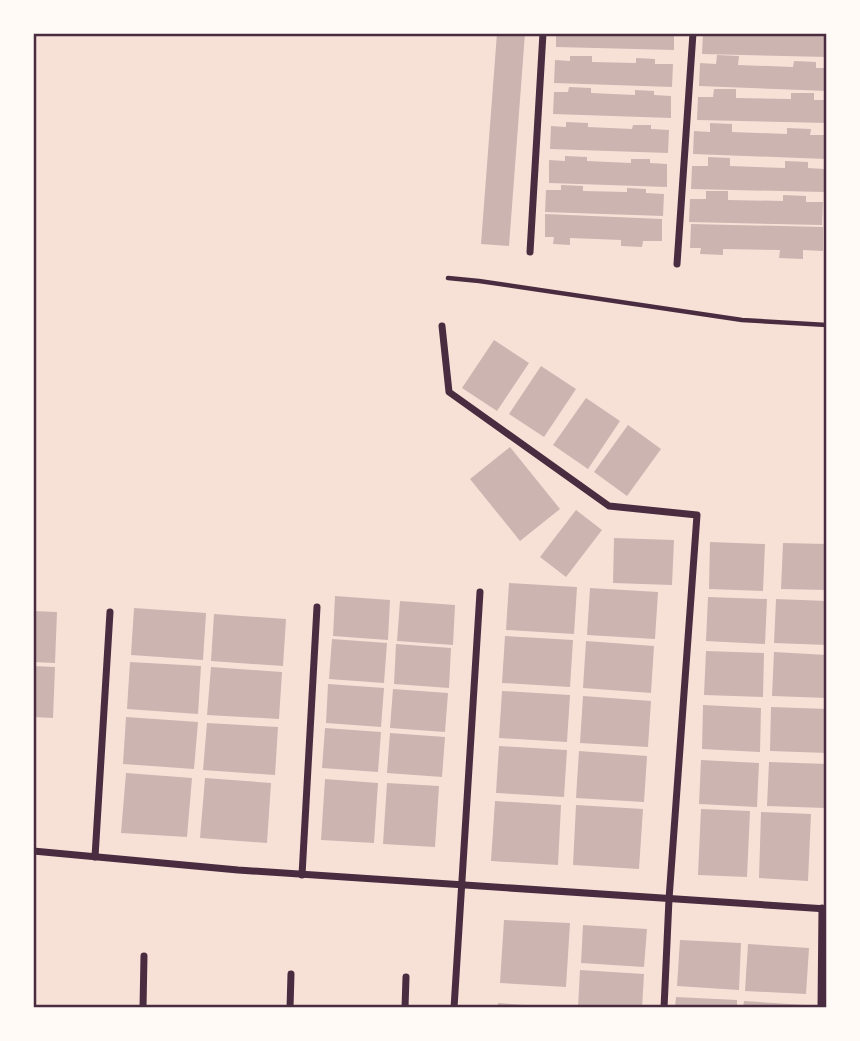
<svg xmlns="http://www.w3.org/2000/svg" width="860" height="1041" viewBox="0 0 860 1041" font-family="Montserrat,sans-serif">
<style>
.building{fill:#ccb4b1}
.lines{fill:none;stroke-linecap:round;stroke-linejoin:round}
.path{stroke:#4a2c40;stroke-width:4.5}
.minor{stroke:#4a2c40;stroke-width:7}
.neatline{fill:none;stroke:#4a2c40;stroke-width:2.5}
</style>
<rect width="100%" height="100%" fill="#f7e1d7"/>
<g class="building">
<polygon points="497,33 525,33 509,246 481,244"/>
<polygon points="556,33 674,33 674,50 556,47"/>
<polygon points="703,33 827,34 827,57 702,54"/>
<polygon points="717,55 739,56 738,65 793,67 794,61 816,62 816,68 827,68 827,91 699,86 700,63 716,64"/>
<polygon points="570,56 592,56 592,62 636,63 636,58 655,59 655,64 673,64 672,87 554,83 555,60 570,61"/>
<polygon points="569,87 591,88 591,93 635,95 635,90 654,91 654,95 671,96 671,118 553,114 554,92 568,92"/>
<polygon points="714,89 736,89 736,98 791,99 791,93 814,93 814,100 827,100 827,123 697,120 698,97 713,97"/>
<polygon points="566,122 588,123 588,127 632,129 633,125 651,125 651,129 669,130 668,153 550,149 551,126 566,127"/>
<polygon points="710,123 732,124 732,132 787,134 787,128 811,129 810,135 827,135 826,159 693,154 694,131 710,132"/>
<polygon points="565,156 587,157 587,161 631,163 631,159 650,159 650,163 667,164 667,187 549,183 549,160 565,161"/>
<polygon points="708,157 730,158 730,166 785,168 785,161 808,162 808,168 824,169 824,192 691,189 692,166 708,166"/>
<polygon points="561,185 583,186 583,191 627,192 627,188 646,189 646,193 664,194 663,216 545,212 546,190 561,190"/>
<polygon points="706,191 728,191 728,200 783,201 783,195 806,196 806,202 823,202 822,225 689,222 690,199 706,199"/>
<polygon points="545,214 662,219 662,241 643,241 642,247 621,246 621,240 570,238 570,245 553,244 554,237 545,237"/>
<polygon points="691,224 823,227 823,251 803,250 803,259 779,258 780,250 723,249 723,255 700,254 701,248 690,248"/>
<polygon points="494,340 529,363 497,411 462,388"/>
<polygon points="541,366 576,389 544,437 509,414"/>
<polygon points="586,398 620,421 588,469 553,445"/>
<polygon points="628,425 661,449 627,496 594,472"/>
<polygon points="510,447 560,509 520,541 470,479"/>
<polygon points="576,510 602,530 566,577 540,557"/>
<polygon points="614,538 674,540 672,585 613,583"/>
<polygon points="710,542 765,544 763,591 709,589"/>
<polygon points="783,543 827,544 827,590 781,589"/>
<polygon points="509,583 577,587 574,634 506,630"/>
<polygon points="590,588 658,592 655,639 587,635"/>
<polygon points="335,596 390,600 388,640 333,636"/>
<polygon points="708,597 767,599 765,644 706,641"/>
<polygon points="776,599 827,601 827,645 774,643"/>
<polygon points="400,601 455,605 453,645 397,641"/>
<polygon points="134,608 206,613 203,660 131,655"/>
<polygon points="33,611 57,612 55,663 33,662"/>
<polygon points="214,614 286,619 283,666 211,661"/>
<polygon points="505,636 573,640 570,687 502,683"/>
<polygon points="332,639 387,643 384,683 329,679"/>
<polygon points="586,641 654,646 651,693 583,688"/>
<polygon points="396,644 451,648 449,688 394,684"/>
<polygon points="706,651 764,653 763,697 704,695"/>
<polygon points="774,652 827,655 827,698 772,696"/>
<polygon points="130,662 201,666 198,714 127,709"/>
<polygon points="33,666 55,667 53,718 33,717"/>
<polygon points="211,667 282,672 279,719 207,715"/>
<polygon points="328,684 384,688 381,727 326,723"/>
<polygon points="393,689 448,693 445,732 390,728"/>
<polygon points="502,691 570,695 567,742 499,738"/>
<polygon points="583,696 651,701 648,747 580,743"/>
<polygon points="703,705 761,708 760,752 702,749"/>
<polygon points="771,707 827,709 827,753 770,751"/>
<polygon points="126,717 198,722 194,769 123,764"/>
<polygon points="207,723 278,727 275,775 203,770"/>
<polygon points="325,728 381,732 378,772 322,768"/>
<polygon points="390,733 445,737 442,777 387,773"/>
<polygon points="499,746 567,750 564,797 496,793"/>
<polygon points="579,751 647,756 644,802 576,798"/>
<polygon points="701,760 759,763 757,807 699,804"/>
<polygon points="769,762 827,764 825,808 767,806"/>
<polygon points="126,773 192,778 187,837 121,833"/>
<polygon points="205,778 271,783 267,843 200,838"/>
<polygon points="325,779 378,783 374,843 321,840"/>
<polygon points="387,783 439,786 435,847 383,844"/>
<polygon points="495,801 561,805 558,865 491,861"/>
<polygon points="576,805 643,809 639,869 573,865"/>
<polygon points="701,809 750,811 747,877 698,875"/>
<polygon points="761,812 811,814 808,881 759,878"/>
<polygon points="504,920 570,923 566,987 500,983"/>
<polygon points="583,925 647,929 644,967 581,963"/>
<polygon points="680,940 741,943 739,990 677,986"/>
<polygon points="748,944 809,948 806,994 745,991"/>
<polygon points="580,970 644,974 642,1008 578,1008"/>
<polygon points="676,997 737,1000 737,1008 675,1008"/>
<polygon points="744,1001 805,1005 804,1008 743,1008"/>
<polygon points="498,1003 538,1006 538,1008 498,1008"/>
</g>
<g class="lines">
<polyline class="path" points="448,278 479,281 742,320 827,325"/>
<g class="minor">
<polyline points="530,252 543,33"/>
<polyline points="677,264 693,33"/>
<polyline points="442,326 449,392 609,506 697,515 669,899 664,1008"/>
<polyline points="33,851 238,870 827,909"/>
<polyline points="95,857 110,612"/>
<polyline points="302,875 317,607"/>
<polyline points="143,1008 144,956"/>
<polyline points="290,1008 291,974"/>
<polyline points="405,1008 406,977"/>
<polyline points="454,1008 480,592"/>
<polyline points="821,1008 822,908"/>
</g>
</g>
<rect width="860" height="1041" fill="none" stroke="#fffaf5" stroke-width="70"/>
<rect x="35" y="35" width="790" height="971" class="neatline"/>
</svg>
